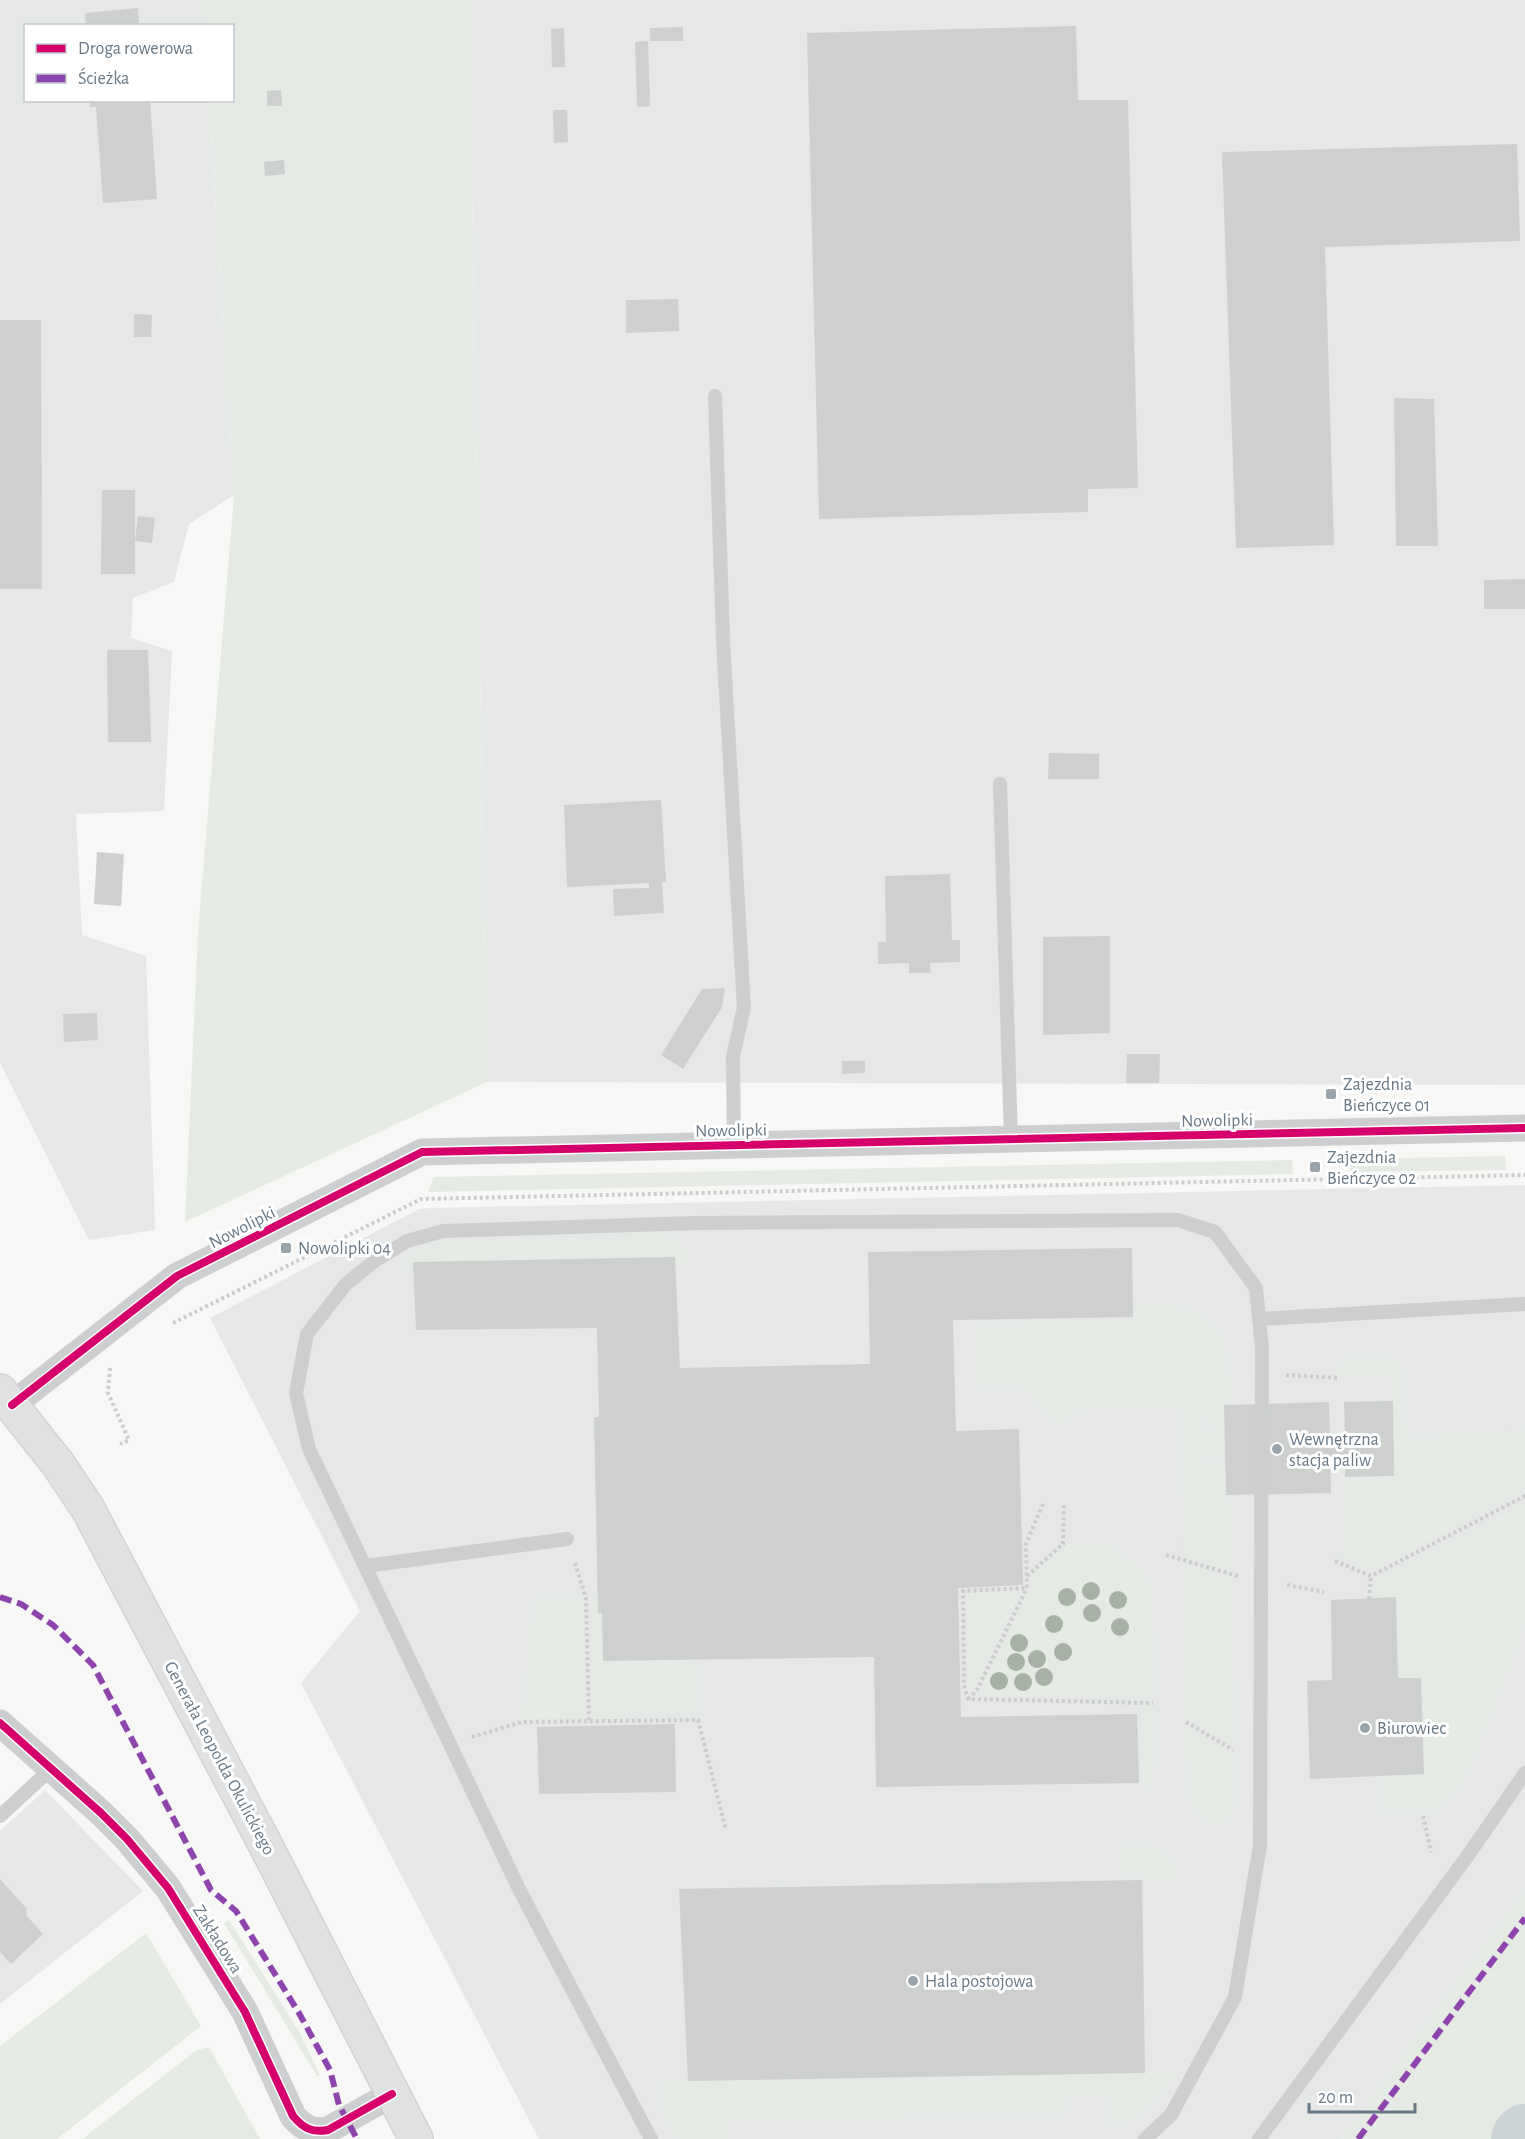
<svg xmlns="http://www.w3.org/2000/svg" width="1525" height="2139" viewBox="0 0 1525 2139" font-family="'Alegreya Sans',sans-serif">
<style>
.built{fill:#e6e7e7}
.green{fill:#e6eae4}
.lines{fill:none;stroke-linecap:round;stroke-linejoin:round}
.river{stroke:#ccd4d6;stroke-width:64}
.building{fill:#ced0d0}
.secondary-casing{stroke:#d3d4d4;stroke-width:36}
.path{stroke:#cbcccc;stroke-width:4;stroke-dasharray:3 3;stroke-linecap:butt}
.lane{stroke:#cccecf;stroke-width:14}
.street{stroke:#cccecf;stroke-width:27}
.secondary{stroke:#e0e1e2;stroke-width:33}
.quiet{stroke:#8e44ad;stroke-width:6;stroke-dasharray:12 6;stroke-linecap:butt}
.cycleway-casing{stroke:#fff;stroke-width:11}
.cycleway{stroke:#d6006c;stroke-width:8}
.tree{fill:#a7b1a5}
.poi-dot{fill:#9aa4ad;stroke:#fff;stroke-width:2}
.labels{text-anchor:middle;stroke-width:6;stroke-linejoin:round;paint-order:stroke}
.poi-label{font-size:18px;fill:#687885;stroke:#fff;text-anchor:start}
.street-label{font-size:18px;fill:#687885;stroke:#fff}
</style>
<rect width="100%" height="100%" fill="#f7f7f6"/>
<g class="built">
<polygon points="0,0 202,0 204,25 26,26 26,100 209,101 234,495 189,524 174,582 133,598 131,638 172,651 164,811 76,814 82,935 146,956 155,1230 89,1240 0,1063"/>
<polygon points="469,0 1525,0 1525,1085 487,1082"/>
<polygon points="1525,1185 1525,1890 1342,2139 539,2139 301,1683 360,1611 210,1318 419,1209 432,1208"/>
<polygon points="45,1790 143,1891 0,2004 0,1831"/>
</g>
<g class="green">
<polygon points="202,0 469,0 487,1082 185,1222 198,933 234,495 209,101 232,100 232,26 204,25"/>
<polygon points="1505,1156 1506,1170 1350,1172 1349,1159"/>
<polygon points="1292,1160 1293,1174 428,1192 434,1177"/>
<path d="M617 1236C627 1236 663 1234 671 1237 680 1240 686 1252 688 1261L675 1263 674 1257 413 1262V1265L401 1267 410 1255 421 1248 456 1241Z"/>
<path d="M1169 1306C1229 1317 1229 1353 1229 1404H1222L1223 1432H1219L1218 1427H1211L1210 1419 1200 1420V1430H1215V1433H1221V1455L1202 1457V1467H1212V1461L1224 1460 1225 1498H1229L1231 1571 1184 1555 1182 1421 1179 1404 1068 1410 1067 1426 1051 1417 1024 1386 978 1388 976 1327H1024L1025 1321 1135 1320V1308Z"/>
<polygon points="1350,1358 1394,1358 1401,1364 1405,1438 1525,1431 1525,1491 1373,1569 1341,1556 1347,1542 1345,1477 1394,1475 1392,1374 1336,1375 1339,1364"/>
<polygon points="1525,1503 1525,1624 1474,1758 1458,1789 1434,1812 1382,1812 1381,1776 1424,1774 1421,1679 1398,1678 1375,1598 1374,1581"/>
<path d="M1068 1544C1083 1545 1100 1543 1114 1550 1126 1555 1141 1570 1147 1582 1155 1598 1153 1675 1154 1698L979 1695 1031 1586 1030 1577Z"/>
<polygon points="1183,1562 1231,1579 1234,1745 1186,1718"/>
<polygon points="1020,1593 975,1687 969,1686 967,1594"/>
<polygon points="535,1597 581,1597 584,1717 522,1719"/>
<polygon points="591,1597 598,1597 598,1613 602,1613 603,1661 697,1659 700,1714 593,1717"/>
<polygon points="1141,1707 1153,1707 1153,1766 1147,1792 1142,1785"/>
<path d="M1185 1728 1235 1756C1235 1780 1245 1835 1203 1819L1191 1800Z"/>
<path d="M1122 1846C1130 1846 1139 1844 1147 1846 1163 1849 1178 1863 1172 1880H1144L1143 1874 1124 1875Z"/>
<polygon points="1525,1890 1525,2105 1499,2139 1342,2139"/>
<polygon points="229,1920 300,2033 320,2075 317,2076 224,1923"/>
<polygon points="146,1933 201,2026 57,2139 0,2139 0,2046"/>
<polygon points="209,2047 260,2139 82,2139 197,2050"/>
<path d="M1159 2072H1177C1163 2090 1146 2114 1124 2122 1120 2124 1114 2124 1110 2124L1109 2094 1066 2096V2113L726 2120V2139H679C668 2122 658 2107 662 2086L670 2081Z"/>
</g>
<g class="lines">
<polyline class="river" points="1523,2139 1525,2136"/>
</g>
<g class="building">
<polygon points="138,8 139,26 86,26 85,13"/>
<polygon points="1076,26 1078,100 1128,100 1138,488 1088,489 1088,512 819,519 807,33"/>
<polygon points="683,27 683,41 650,41 650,28"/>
<polygon points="564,28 565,67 552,67 551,29"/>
<polygon points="648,41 650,106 637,107 635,42"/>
<polygon points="281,90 282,106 267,106 267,91"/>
<polygon points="90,100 150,100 157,199 103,203 96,107 90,107"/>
<polygon points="553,110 567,110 568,142 554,143"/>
<polygon points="1517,144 1520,241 1325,247 1334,545 1236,548 1222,152"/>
<polygon points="284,160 285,174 265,176 264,162"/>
<polygon points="678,299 679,331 626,333 626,300"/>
<polygon points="134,314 152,315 151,337 134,337"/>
<polygon points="0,320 41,320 42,589 0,589"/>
<polygon points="1394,398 1434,399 1438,546 1396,546"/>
<polygon points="102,490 135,490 135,574 101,574"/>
<polygon points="138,516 155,518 152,543 135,541"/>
<polygon points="1525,579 1525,609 1484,609 1484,580"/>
<polygon points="107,650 148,650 151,742 108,742"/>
<polygon points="1049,753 1099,754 1099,779 1048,779"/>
<polygon points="661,800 666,882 662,882 664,913 614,916 613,889 649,888 649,883 567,887 564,805"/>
<polygon points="97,852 124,854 121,906 94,904"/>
<polygon points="950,874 952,940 960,940 960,962 930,963 931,973 909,973 909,963 878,964 878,942 886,942 885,876"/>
<polygon points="1110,936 1110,1033 1043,1035 1043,937"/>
<polygon points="725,988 722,1007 683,1069 661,1055 702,989"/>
<polygon points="97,1013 98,1040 64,1042 63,1014"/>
<polygon points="1127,1054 1160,1054 1159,1083 1126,1083"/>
<polygon points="842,1061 865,1061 865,1073 842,1074"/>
<polygon points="1132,1248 1133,1317 953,1320 956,1431 1019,1429 1023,1585 958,1588 961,1717 1137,1714 1139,1783 876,1787 874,1657 603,1661 602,1613 598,1613 594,1417 599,1417 597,1328 416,1330 413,1262 675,1257 680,1368 870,1364 868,1252"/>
<polygon points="1393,1401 1394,1476 1345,1477 1345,1457 1330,1458 1331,1493 1226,1495 1224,1405 1329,1402 1330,1437 1345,1437 1344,1402"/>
<polygon points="1396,1597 1398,1678 1421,1678 1424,1774 1310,1779 1307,1681 1332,1680 1331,1600"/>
<polygon points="675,1724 676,1792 539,1794 537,1727"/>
<polygon points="0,1879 27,1909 26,1915 43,1934 11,1964 0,1952"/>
<polygon points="1142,1880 1145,2073 688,2081 679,1889"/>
</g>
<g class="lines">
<g class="secondary-casing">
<polyline id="secondary" points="0,1391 58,1464 88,1509 265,1844 416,2139"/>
</g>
<g class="path">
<polyline points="173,1323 421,1199 1525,1175"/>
<polyline points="110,1368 108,1393 129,1440 120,1444"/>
<polyline points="1286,1375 1339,1378"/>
<polyline points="1043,1504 1026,1544 1027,1588 963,1591 964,1685 968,1699 1153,1703"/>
<polyline points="1166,1555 1238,1576"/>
<polyline points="1335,1561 1371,1576 1525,1496"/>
<polyline points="575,1563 586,1598 589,1721"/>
<polyline points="1027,1576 1063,1544 1064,1503"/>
<polyline points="1287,1585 1324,1592"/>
<polyline points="1369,1599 1371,1576"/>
<polyline points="968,1699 977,1690 1027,1588"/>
<polyline points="1186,1722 1233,1750"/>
<polyline points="472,1737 522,1722 698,1720 726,1830"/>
<polyline points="1423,1816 1431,1852"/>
</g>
<g class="lane">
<polyline points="715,396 723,640 744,1008 733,1056 734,1145"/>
<polyline points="1000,784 1011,1139"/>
<polyline points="1259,1319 1525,1304"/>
<polyline points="366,1566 567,1539"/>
<polyline points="0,1816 52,1768"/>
<polyline points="651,2139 520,1891 309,1449 296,1393 307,1334 346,1284 376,1260 407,1241 443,1231 696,1223 1178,1220 1215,1232 1256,1288 1262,1348 1260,1845 1235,1997 1171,2115 1145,2139"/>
<polyline points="1259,2139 1469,1854 1525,1773"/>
</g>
<g class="street">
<polyline points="12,1405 177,1276 422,1152 1525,1128"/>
<path d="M0 1723 101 1813 127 1839 168 1888 245 2012 293 2116C303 2128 312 2133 328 2130L392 2094"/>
</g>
<use href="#secondary" class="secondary"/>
<g class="quiet">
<polyline points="0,1597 21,1604 53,1625 93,1665 211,1890 236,1911 299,2013 330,2070 339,2105 357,2139"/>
<polyline points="1358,2139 1525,1918"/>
</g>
<g class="cycleway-casing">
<g id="cycleway">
<polyline points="12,1405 177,1276 422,1152 1525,1128"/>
<path d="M0 1723 101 1813 127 1839 168 1888 245 2012 293 2116C303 2128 312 2133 328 2130L392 2094"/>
</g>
</g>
<use href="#cycleway" class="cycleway"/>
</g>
<g class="tree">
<circle cx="1091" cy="1591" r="9"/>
<circle cx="1067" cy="1597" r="9"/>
<circle cx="1118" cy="1600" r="9"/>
<circle cx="1092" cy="1613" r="9"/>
<circle cx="1054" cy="1624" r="9"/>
<circle cx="1120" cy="1627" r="9"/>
<circle cx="1019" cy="1643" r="9"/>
<circle cx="1063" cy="1652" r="9"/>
<circle cx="1037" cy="1659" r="9"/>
<circle cx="1016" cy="1662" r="9"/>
<circle cx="1044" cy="1677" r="9"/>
<circle cx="999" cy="1681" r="9"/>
<circle cx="1023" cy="1682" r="9"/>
</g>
<g class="poi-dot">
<rect x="1325" y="1088" width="12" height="12" rx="3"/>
<rect x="1309" y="1161" width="12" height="12" rx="3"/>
<rect x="280" y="1242" width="12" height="12" rx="3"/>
<circle cx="1277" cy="1449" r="6"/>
<circle cx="1365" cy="1728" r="6"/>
<circle cx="913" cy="1981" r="6"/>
</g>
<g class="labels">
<g class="poi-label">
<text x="1343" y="1090">Zajezdnia<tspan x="1343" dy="21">Bieńczyce 01</tspan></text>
<text x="1327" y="1163">Zajezdnia<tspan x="1327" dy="21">Bieńczyce 02</tspan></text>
<text x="298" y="1254">Nowolipki 04</text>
<text x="1289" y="1445">Wewnętrzna<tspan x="1289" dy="21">stacja paliw</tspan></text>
<text x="1377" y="1734">Biurowiec</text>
<text x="925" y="1987">Hala postojowa</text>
</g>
<g class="street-label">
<text transform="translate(1217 1120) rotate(-1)" y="6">Nowolipki</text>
<text transform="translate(731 1130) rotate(-1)" y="6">Nowolipki</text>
<text transform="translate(242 1227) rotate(-27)" y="6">Nowolipki</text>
<text transform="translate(220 1758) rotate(62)" y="6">Generała Leopolda Okulickiego</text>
<text transform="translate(218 1939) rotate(58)" y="6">Zakładowa</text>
</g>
</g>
<rect x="24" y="24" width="210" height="78" fill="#ffffff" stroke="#c3c9ce" stroke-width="1.5"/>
<rect x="36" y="44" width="30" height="9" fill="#d6006c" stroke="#c3c9ce" stroke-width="1.5"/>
<text x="78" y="54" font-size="18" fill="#687885">Droga rowerowa</text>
<rect x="36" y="74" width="30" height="9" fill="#8e44ad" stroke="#c3c9ce" stroke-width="1.5"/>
<text x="78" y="84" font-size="18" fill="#687885">Ścieżka</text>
<path d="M1309 2103v9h106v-9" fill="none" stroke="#687885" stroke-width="3"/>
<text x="1318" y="2103" font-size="18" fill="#687885" stroke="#ffffff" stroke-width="4.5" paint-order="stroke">20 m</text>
</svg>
